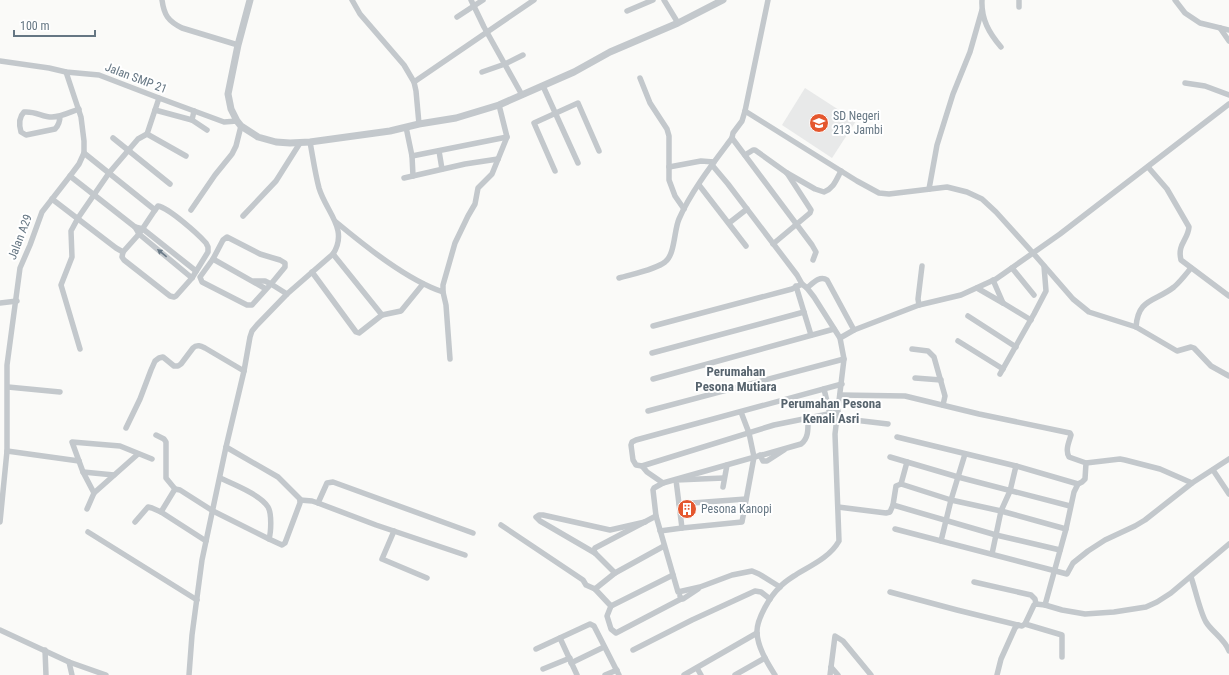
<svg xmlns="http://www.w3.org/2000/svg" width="1229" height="675" viewBox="0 0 1229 675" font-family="'Roboto Condensed',sans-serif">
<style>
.built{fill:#e8e9e9}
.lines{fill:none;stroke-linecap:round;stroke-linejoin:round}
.minor{stroke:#c3c8cc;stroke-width:5.5}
.tertiary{stroke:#c3c8cc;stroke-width:7}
.oneway{fill:#6a7a87}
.labels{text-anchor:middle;stroke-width:4;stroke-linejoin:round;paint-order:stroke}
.street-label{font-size:12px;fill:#657683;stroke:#fff}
.poi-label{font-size:12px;fill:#657683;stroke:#fff;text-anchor:start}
.neighbourhood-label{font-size:13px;font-weight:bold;fill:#57646e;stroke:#fff}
</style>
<rect width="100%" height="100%" fill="#fafaf8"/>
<polygon class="built" points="805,88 856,121 832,158 782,125"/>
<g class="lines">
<g class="minor">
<path d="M162 0C164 15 168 21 182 28L238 45"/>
<polyline points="352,0 360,14 404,65 414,82 416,91 419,124"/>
<polyline points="471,0 484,27 522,95"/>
<polyline points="664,0 678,23"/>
<path d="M982 0C981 19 989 33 1001 47"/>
<polyline points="1175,0 1185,13 1200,23 1229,30"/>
<polyline points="1019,7 1019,0"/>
<polyline points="627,11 653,0"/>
<polyline points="457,17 483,0"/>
<polyline points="1220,28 1229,41"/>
<polyline points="0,61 49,68 66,72 99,75 159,98 224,122 237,121"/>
<polyline points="482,72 505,64 523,55"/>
<polyline points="640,78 650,103 667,129 669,136 669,180 675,196 684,209"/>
<polyline points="414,82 534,0"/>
<polyline points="1185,83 1205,86 1229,95"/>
<polyline points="543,86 578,163"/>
<polyline points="155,110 192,120 194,111"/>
<polyline points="745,111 857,181 879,193 889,194 947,187 967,192 982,199 996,212 1033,253 1073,299 1089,312 1136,327 1177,351 1191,347 1194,348 1211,366 1229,376"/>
<path d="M60 116C60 121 59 125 55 129L26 135 21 132C19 125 19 117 24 112 36 111 42 117 52 117 61 117 70 112 79 109"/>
<polyline points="192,120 207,130"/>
<polyline points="406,127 412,156 413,176"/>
<polyline points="147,134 186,156"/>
<polyline points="113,138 170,184"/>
<polyline points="732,138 812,245 816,252 813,260"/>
<polyline points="439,151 442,169"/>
<polyline points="745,155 753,150 755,150 787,173 811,210 810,213 773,244"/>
<polyline points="412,156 507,137"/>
<path d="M712 165 728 184 797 275 802 284 807 288 814 297 840 338 844 359 835 434 839 541C830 557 812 565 797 574 791 578 784 582 780 587 770 596 756 620 757 633 758 648 767 662 775 675"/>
<polyline points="669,167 701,161 714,162"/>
<path d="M1148 167 1167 189 1189 227C1188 240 1177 244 1181 260L1229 296"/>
<polyline points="555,171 534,123 578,103 599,151"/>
<path d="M787 173 815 189 824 192C834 188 836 180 841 171"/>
<polyline points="70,176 135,227 139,234 192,278"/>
<polyline points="404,178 465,164 498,159"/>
<polyline points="699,185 746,246"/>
<polyline points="929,189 937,145 953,94 970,52 982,10"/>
<path d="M52 199 116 248 123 252 122 257 124 260 170 296 174 297 176 296 192 278 208 252V247L206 243C198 234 169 208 158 206L155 210 84 153"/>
<polyline points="191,210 215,175 232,154 236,146 241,126"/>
<polyline points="243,216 276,181 300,143"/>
<path d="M336 222C365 246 407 280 443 292V285L455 243 468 216 475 204 478 188 492 174 507 137 499 105"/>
<polyline points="729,223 747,209"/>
<polyline points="135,227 143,229 196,271"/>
<polyline points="123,252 139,234 155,210"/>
<polyline points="333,254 382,315"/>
<polyline points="213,259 223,240 227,237 260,254 280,260 285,263 285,267 271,284 265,281 254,281"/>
<polyline points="1012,268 1034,295"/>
<polyline points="312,272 356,332 359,333 382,315 401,311 423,284"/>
<path d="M619 278C632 274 655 270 665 262 675 255 674 230 679 219 691 191 714 162 732 138L733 133 742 121 745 111 768 0"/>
<polyline points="993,280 1003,303 1031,320"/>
<polyline points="796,286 811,335"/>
<path d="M807 288C813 283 820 275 827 280L854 330"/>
<polyline points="977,288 1003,303"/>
<polyline points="266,289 213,259 200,277 202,282 247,305 252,305 271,284 287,294"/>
<polyline points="443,292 446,305 450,359"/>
<polyline points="0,303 17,301"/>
<polyline points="919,305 918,299 922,266"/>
<polyline points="968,316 1016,347"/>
<polyline points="653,326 792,289 802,284"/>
<path d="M1136 327C1138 298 1155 302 1174 287 1180 282 1186 274 1191 268"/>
<polyline points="840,338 854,330 919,305 961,295 996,279 1060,234 1229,104"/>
<polyline points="958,341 1003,369"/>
<polyline points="80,349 61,285 72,257 71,231 78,218 109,173 138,139 147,134 159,98"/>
<polyline points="912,349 928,351 934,357 945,396 943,405"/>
<polyline points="652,353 804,312"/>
<polyline points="1000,374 1034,314 1046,291 1044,266"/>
<polyline points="915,378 941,380"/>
<polyline points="653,379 834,329"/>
<polyline points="8,387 60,392"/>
<polyline points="824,389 830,414"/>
<path d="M840 395 905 396 979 414 1070 433 1071 435C1069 442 1065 450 1069 457L1086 463 1085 479 1082 482 1078 484 1074 492 1066 529 1045 605"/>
<polyline points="648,411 844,359"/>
<polyline points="838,412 774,425 642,466 636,465 633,460 631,445 632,442 636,440 842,384"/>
<polyline points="837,418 888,424"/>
<path d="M126 428 140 399 151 370 155 361 159 358 163 357 174 366H178L181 364 193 348C197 344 201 346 205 348L244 371"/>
<polyline points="156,435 164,439 166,442 166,478 175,489"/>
<polyline points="897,437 1016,466 1078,484"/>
<polyline points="226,447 278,477 300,499 300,503 285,543 282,545 269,539"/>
<polyline points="7,451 79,461"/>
<polyline points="760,455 763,461 767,461 784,450"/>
<polyline points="890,457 958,477 1070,506"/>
<polyline points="1086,463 1120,459 1125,460 1160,469 1192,483"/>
<path d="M642 466 647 472 663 483 801 444C809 438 808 428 808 418"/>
<polyline points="1213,470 1229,494"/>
<polyline points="83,472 114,475"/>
<polyline points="663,483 654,488 653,490 656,516 678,592 700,587 732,575 752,571 759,574 780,587"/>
<polyline points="901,484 907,462"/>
<polyline points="723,487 727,465"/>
<polyline points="94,493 138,454"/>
<polyline points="300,500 312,501 318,503 376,525 465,555"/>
<polyline points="318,503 327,483 333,482 473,533"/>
<polyline points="679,504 746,499"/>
<polyline points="893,505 996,535 1060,550"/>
<polyline points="838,507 886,513 890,512 893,505 896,486 901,484 951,500 1001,511 1066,529"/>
<polyline points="87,509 94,493 83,472 72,442 120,446 152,459"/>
<polyline points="0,522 7,451 7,365 20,268 30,245 42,212 70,176 79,164 84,153 84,141 81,117 66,72"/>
<polyline points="135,522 148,507 152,508 161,512"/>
<polyline points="501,525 583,580 586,585 595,589 615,573 664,546"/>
<polyline points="682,528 676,480 724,478"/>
<polyline points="895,529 1067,574 1073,563 1088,551 1105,540 1135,526 1145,520 1192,483 1229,459"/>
<polyline points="394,531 382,559 427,578"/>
<polyline points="660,531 682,528 742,522 754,457 749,433 741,412"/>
<polyline points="88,532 197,600"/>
<path d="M206 541 161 512 175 489 180 490 213 511 269 539C271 532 272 514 268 507 261 495 233 484 220 478"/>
<polyline points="941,541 951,500 965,454"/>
<polyline points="595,553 540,521 536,517 539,515 543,515 610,530 645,522"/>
<polyline points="992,554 1001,511 1010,491 1016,466"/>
<polyline points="615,573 595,553 594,550 595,548 656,516"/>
<path d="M1191 577C1195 588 1200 612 1206 622 1212 632 1225 639 1229 651"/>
<polyline points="974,582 1031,595 1035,599 1036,604"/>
<polyline points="595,589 610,605 611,606 607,616 611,629 616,633 681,599"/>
<polyline points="890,592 957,610 1018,625"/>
<polyline points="680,596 681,599 683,599 698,589"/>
<polyline points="611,606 673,575"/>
<polyline points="1025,624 1062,635 1062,657"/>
<polyline points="0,630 69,662 106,675"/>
<polyline points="560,638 577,675"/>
<polyline points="536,649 590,624 594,626 619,675"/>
<polyline points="45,650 46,675"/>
<polyline points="633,650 692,620 755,591 761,592 770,599"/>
<polyline points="69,662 72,675"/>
<polyline points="571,663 604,647"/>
<polyline points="831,667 838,675"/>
<polyline points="697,668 701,675"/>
<polyline points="543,669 570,658"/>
<path d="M189 675 192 635 202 560 226 447 244 371 250 337 252 331 257 325 287 294 333 254C349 229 326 212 319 188 315 173 313 158 310 142"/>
<polyline points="605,675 617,670"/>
<polyline points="684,675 757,633"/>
<polyline points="735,675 765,658"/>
<polyline points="830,675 835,636 843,641 871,675"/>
<polyline points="997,675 1001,659 1015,628 1018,625 1022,626 1025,624 1034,605 1036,604 1045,605 1062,610 1085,614 1114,612 1146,607 1157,602 1171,593 1229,544"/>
</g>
<polyline class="tertiary" points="250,0 238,45 228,94 231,109 237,121 241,126 258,137 276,142 290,143 310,142 390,131 419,124 456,118 499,105 574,72 610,52 678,23 723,0"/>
</g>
<defs><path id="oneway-solid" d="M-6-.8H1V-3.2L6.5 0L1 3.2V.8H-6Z"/></defs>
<use class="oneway" href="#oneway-solid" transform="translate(162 253) rotate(-141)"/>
<defs>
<g id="school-disc" transform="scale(1)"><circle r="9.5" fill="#e4572e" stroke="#fff"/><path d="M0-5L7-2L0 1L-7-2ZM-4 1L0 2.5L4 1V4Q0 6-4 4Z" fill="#fff"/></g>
<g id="building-disc" transform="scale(1)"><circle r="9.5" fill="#e4572e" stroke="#fff"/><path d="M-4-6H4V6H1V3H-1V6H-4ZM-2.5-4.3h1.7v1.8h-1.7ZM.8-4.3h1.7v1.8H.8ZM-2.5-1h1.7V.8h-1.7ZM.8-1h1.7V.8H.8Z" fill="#fff"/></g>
</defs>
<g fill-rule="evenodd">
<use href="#school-disc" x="819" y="123"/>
<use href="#building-disc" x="687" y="509"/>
</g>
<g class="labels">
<g class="street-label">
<text transform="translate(136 78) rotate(21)" y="4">Jalan SMP 21</text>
<text transform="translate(20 237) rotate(-69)" y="4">Jalan A29</text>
</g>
<g class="poi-label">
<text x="833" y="120">SD Negeri<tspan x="833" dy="14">213 Jambi</tspan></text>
<text x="701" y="513">Pesona Kanopi</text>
</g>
<g class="neighbourhood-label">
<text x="736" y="376">Perumahan<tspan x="736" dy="15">Pesona Mutiara</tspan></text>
<text x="831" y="408">Perumahan Pesona<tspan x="831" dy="15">Kenali Asri</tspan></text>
</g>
</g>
<path d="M14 30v6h81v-6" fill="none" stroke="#657683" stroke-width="2"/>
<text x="20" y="30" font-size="12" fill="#657683" stroke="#ffffff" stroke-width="3" paint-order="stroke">100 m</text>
</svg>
